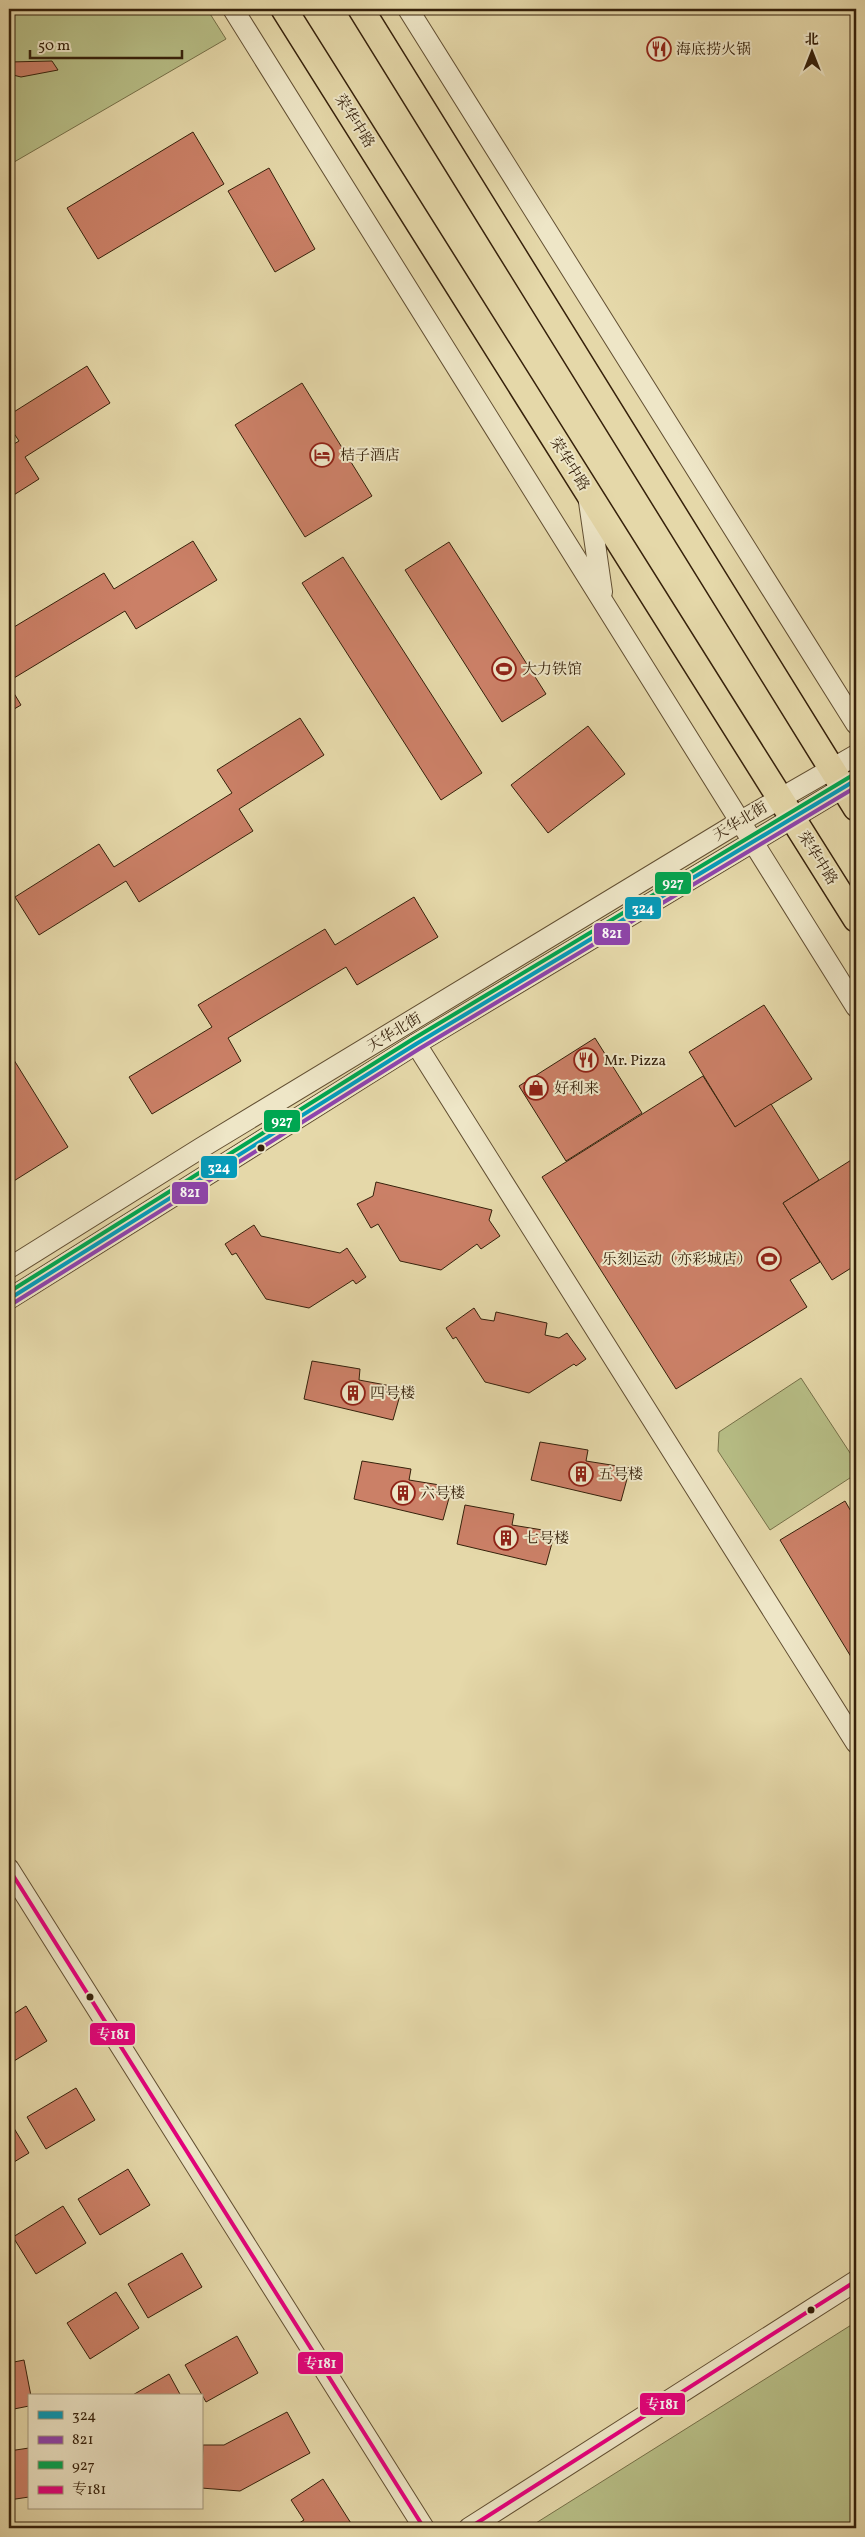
<svg xmlns="http://www.w3.org/2000/svg" width="865" height="2537" viewBox="0 0 865 2537" font-family="Vollkorn,'Noto Serif SC',serif">
<style>
.green{fill:#b7be86;stroke:#767048}
.building{fill:#cb8067;stroke:#36210b}
.lines{fill:none;stroke-linecap:round;stroke-linejoin:round}
.minor-casing{stroke:#624f32;stroke-width:22}
.major-casing{stroke:#36210b;stroke-width:28}
.minor{stroke:#eee6c7;stroke-width:20}
.major{stroke:#e5d8a9;stroke-width:25}
.bus-1-casing{stroke:#eee6c7;stroke-width:8}
.bus-2-casing{stroke:#eee6c7;stroke-width:8}
.bus-3-casing{stroke:#eee6c7;stroke-width:8}
.bus-4-casing{stroke:#eee6c7;stroke-width:8}
.bus-1{stroke:#059bba;stroke-width:4}
.bus-2{stroke:#8e44ad;stroke-width:4}
.bus-3{stroke:#00a651;stroke-width:4}
.bus-4{stroke:#e5007d;stroke-width:4}
.bus-dot{fill:#36210b;stroke:#eee6c7;stroke-width:2}
.labels{text-anchor:middle;stroke-width:4;stroke-linejoin:round;paint-order:stroke}
.poi-label{font-size:15px;fill:#36210b;stroke:#eee6c7;text-anchor:start}
.street-label{font-size:15px;fill:#36210b;stroke:#eee6c7}
.line-badge{stroke:#eee6c7;stroke-width:2}
.badge-label{font-size:14px;text-anchor:middle;font-weight:bold;fill:#fff}
</style>
<rect width="100%" height="100%" fill="#e5d8a9"/>
<filter id="stains"><feTurbulence type="fractalNoise" baseFrequency=".004" numOctaves="4"/><feColorMatrix values="0 0 0 0 .2 0 0 0 0 .09 0 0 0 0 .02 0 0 0 .5 -.17"/></filter>
<radialGradient id="worn" r=".72"><stop offset=".6" stop-color="#630" stop-opacity="0"/><stop offset="1" stop-color="#630" stop-opacity=".3"/></radialGradient>
<g class="green">
<polygon points="9,9 207,9 226,39 9,165"/>
<polygon points="801,1378 856,1462 856,1474 770,1530 718,1451 719,1432"/>
<polygon points="856,2322 856,2528 528,2528"/>
</g>
<g class="building">
<polygon points="52,61 58,70 21,77 9,74 9,62"/>
<polygon points="193,132 224,184 98,259 67,208"/>
<polygon points="269,168 315,249 275,272 228,191"/>
<polygon points="87,366 110,403 25,457 39,479 9,498 9,447 19,441 9,426 9,415"/>
<polygon points="302,383 372,496 305,537 235,425"/>
<polygon points="193,541 217,580 136,629 125,611 9,681 9,630 104,573 114,589"/>
<polygon points="449,542 546,694 502,722 405,570"/>
<polygon points="343,557 482,773 441,800 302,583"/>
<polygon points="9,685 21,705 9,712"/>
<polygon points="300,718 324,755 239,809 253,831 139,902 126,881 39,935 15,897 99,844 114,867 232,793 217,770"/>
<polygon points="588,726 625,774 548,833 511,785"/>
<polygon points="414,897 438,937 357,985 346,967 228,1038 241,1061 152,1114 129,1077 212,1027 198,1005 325,929 335,945"/>
<polygon points="764,1005 812,1079 735,1127 689,1052"/>
<polygon points="595,1038 642,1113 566,1161 519,1086"/>
<polygon points="9,1052 68,1147 9,1184"/>
<polygon points="703,1076 735,1127 771,1104 819,1180 783,1203 820,1262 790,1280 807,1307 676,1389 542,1177"/>
<polygon points="856,1157 856,1265 832,1280 783,1203"/>
<polygon points="376,1182 492,1210 489,1220 500,1236 481,1249 477,1244 441,1270 400,1261 378,1224 371,1228 357,1204 373,1196"/>
<polygon points="254,1225 261,1236 340,1253 347,1248 366,1277 356,1284 353,1280 309,1308 266,1299 236,1253 232,1255 225,1244"/>
<polygon points="474,1308 481,1319 494,1321 496,1312 547,1323 545,1335 559,1338 567,1333 586,1359 576,1366 574,1364 529,1393 485,1382 456,1337 453,1339 446,1328"/>
<polygon points="312,1361 360,1369 359,1380 402,1388 393,1420 304,1399"/>
<polygon points="540,1442 588,1450 586,1461 630,1468 621,1501 531,1480"/>
<polygon points="362,1461 411,1469 409,1480 452,1487 443,1520 354,1499"/>
<polygon points="845,1501 856,1520 856,1665 780,1540"/>
<polygon points="465,1505 514,1514 512,1525 555,1532 546,1565 457,1544"/>
<polygon points="26,2006 47,2041 9,2064 9,2017"/>
<polygon points="76,2088 95,2120 46,2149 27,2117"/>
<polygon points="9,2120 29,2153 9,2165"/>
<polygon points="128,2169 150,2205 100,2235 78,2199"/>
<polygon points="63,2206 86,2243 36,2274 13,2237"/>
<polygon points="182,2253 202,2287 148,2318 128,2284"/>
<polygon points="116,2292 139,2328 90,2359 67,2323"/>
<polygon points="237,2336 258,2373 206,2402 185,2365"/>
<polygon points="24,2360 31,2396 29,2396 29,2406 9,2410 9,2363"/>
<polygon points="169,2374 181,2396 131,2396"/>
<polygon points="287,2412 310,2453 240,2491 201,2488 203,2445 224,2445"/>
<polygon points="29,2448 29,2497 9,2500 9,2451"/>
<polygon points="323,2479 354,2528 291,2528 304,2520 291,2500"/>
</g>
<g class="lines">
<g class="minor-casing">
<g id="minor">
<polyline points="233,9 856,1007"/>
<polyline points="408,9 856,724"/>
<polyline points="588,495 602,592"/>
<polyline points="416,1044 856,1743"/>
<polyline points="9,1268 201,1148 741,821 856,755"/>
<polyline points="9,1299 416,1044 856,780"/>
<polyline points="9,1869 424,2528"/>
<polyline points="469,2528 856,2281"/>
</g>
</g>
<g class="major-casing">
<g id="major">
<polyline points="284,9 856,919"/>
<polyline points="361,9 856,808"/>
</g>
</g>
<use href="#minor" class="minor"/>
<use href="#major" class="major"/>
<g class="bus-1-casing">
<polyline id="bus-1" points="9,1299 416,1044 856,780"/>
</g>
<g class="bus-2-casing">
<polyline id="bus-2" points="12,1304 419,1049 856,787"/>
</g>
<g class="bus-3-casing">
<polyline id="bus-3" points="9,1292 413,1039 853,775"/>
</g>
<g class="bus-4-casing">
<g id="bus-4">
<polyline points="9,1869 424,2528"/>
<polyline points="469,2528 856,2281"/>
</g>
</g>
<use href="#bus-1" class="bus-1"/>
<use href="#bus-2" class="bus-2"/>
<use href="#bus-3" class="bus-3"/>
<use href="#bus-4" class="bus-4"/>
</g>
<defs>
<g id="restaurant-ring" transform="scale(1.25)"><circle r="9.5" fill="#eee6c7" stroke="#8f2418" stroke-width="1.5"/><path d="M-5-6h1v4h1v-4h1v4h1v-4h1v5L-1.5 .5V6h-2V.5L-5-1ZM5-6V6H3V1.5H1.5Q1.5-4 5-6Z" fill="#8f2418"/></g>
<g id="hotel-ring" transform="scale(1.25)"><circle r="9.5" fill="#eee6c7" stroke="#8f2418" stroke-width="1.5"/><path d="M-6-4.5h1.5V1H6V5H4.5V3h-9V5H-6ZM-4 0a1.8 1.8 0 1 1 3.6 0ZM.5 0V-2.5h3Q6-2.5 6 0Z" fill="#8f2418"/></g>
<g id="stadium-ring" transform="scale(1.25)"><circle r="9.5" fill="#eee6c7" stroke="#8f2418" stroke-width="1.5"/><path d="M0-5a6.5 5 0 1 0 0 10a6.5 5 0 1 0 0-10ZM-3.5-1.8h7v3.6h-7Z" fill="#8f2418"/></g>
<g id="shop-ring" transform="scale(1.25)"><circle r="9.5" fill="#eee6c7" stroke="#8f2418" stroke-width="1.5"/><path d="M-5-2.5h2.3a2.7 3.5 0 0 1 5.4 0H5L5.5 6h-11ZM-1.5-2.5h3a1.5 2.3 0 0 0-3 0Z" fill="#8f2418"/></g>
<g id="building-ring" transform="scale(1.25)"><circle r="9.5" fill="#eee6c7" stroke="#8f2418" stroke-width="1.5"/><path d="M-4-6H4V6H1V3H-1V6H-4ZM-2.5-4.3h1.7v1.8h-1.7ZM.8-4.3h1.7v1.8H.8ZM-2.5-1h1.7V.8h-1.7ZM.8-1h1.7V.8H.8Z" fill="#8f2418"/></g>
</defs>
<g fill-rule="evenodd">
<use href="#restaurant-ring" x="659" y="49"/>
<use href="#hotel-ring" x="322" y="455"/>
<use href="#stadium-ring" x="504" y="669"/>
<use href="#restaurant-ring" x="586" y="1060"/>
<use href="#shop-ring" x="536" y="1088"/>
<use href="#stadium-ring" x="769" y="1259"/>
<use href="#building-ring" x="353" y="1393"/>
<use href="#building-ring" x="581" y="1474"/>
<use href="#building-ring" x="403" y="1493"/>
<use href="#building-ring" x="506" y="1538"/>
</g>
<g class="bus-dot">
<circle cx="261" cy="1148" r="4.5"/>
<circle cx="90" cy="1997" r="4.5"/>
<circle cx="811" cy="2310" r="4.5"/>
</g>
<g class="labels">
<g class="poi-label">
<text x="676" y="54">海底捞火锅</text>
<text x="340" y="460">桔子酒店</text>
<text x="522" y="674">大力铁馆</text>
<text x="604" y="1065">Mr. Pizza</text>
<text x="554" y="1093">好利来</text>
<text x="752" y="1264" text-anchor="end">乐刻运动（亦彩城店）</text>
<text x="370" y="1398">四号楼</text>
<text x="598" y="1479">五号楼</text>
<text x="420" y="1498">六号楼</text>
<text x="524" y="1543">七号楼</text>
</g>
<g class="street-label">
<text transform="translate(355 121) rotate(58)" y="5">荣华中路</text>
<text transform="translate(570 464) rotate(58)" y="5">荣华中路</text>
<text transform="translate(740 821) rotate(-31)" y="5">天华北街</text>
<text transform="translate(818 858) rotate(58)" y="5">荣华中路</text>
<text transform="translate(394 1032) rotate(-31)" y="5">天华北街</text>
</g>
</g>
<g class="line-badge">
<rect x="654" y="871" width="38" height="24" rx="5" fill="#00a651"/>
<rect x="624" y="896" width="38" height="24" rx="5" fill="#059bba"/>
<rect x="593" y="922" width="38" height="24" rx="5" fill="#8e44ad"/>
<rect x="263" y="1109" width="38" height="24" rx="5" fill="#00a651"/>
<rect x="200" y="1155" width="38" height="24" rx="5" fill="#059bba"/>
<rect x="171" y="1181" width="38" height="24" rx="5" fill="#8e44ad"/>
<rect x="89" y="2022" width="47" height="24" rx="5" fill="#e5007d"/>
<rect x="297" y="2351" width="47" height="24" rx="5" fill="#e5007d"/>
<rect x="639" y="2392" width="47" height="24" rx="5" fill="#e5007d"/>
</g>
<g class="badge-label">
<text x="673" y="888">927</text>
<text x="643" y="913">324</text>
<text x="612" y="938">821</text>
<text x="282" y="1126">927</text>
<text x="219" y="1172">324</text>
<text x="190" y="1197">821</text>
<text x="113" y="2039">专181</text>
<text x="320" y="2368">专181</text>
<text x="662" y="2409">专181</text>
</g>
<rect width="865" height="2537" fill="none" stroke="#e5d8a9" stroke-width="30"/>
<rect x="10" y="10" width="845" height="2517" fill="none" stroke="#36210b" stroke-width="2.5"/>
<rect x="15" y="15" width="835" height="2507" fill="none" stroke="#36210b"/>
<rect x="28" y="2394" width="175" height="115" fill="#eee6c7" stroke="#a4977c"/>
<rect x="38" y="2411" width="25" height="8" fill="#059bba" stroke="#a4977c"/>
<text x="72" y="2420" font-size="15" fill="#36210b">324</text>
<rect x="38" y="2436" width="25" height="8" fill="#8e44ad" stroke="#a4977c"/>
<text x="72" y="2444" font-size="15" fill="#36210b">821</text>
<rect x="38" y="2461" width="25" height="8" fill="#00a651" stroke="#a4977c"/>
<text x="72" y="2470" font-size="15" fill="#36210b">927</text>
<rect x="38" y="2486" width="25" height="8" fill="#e5007d" stroke="#a4977c"/>
<text x="72" y="2494" font-size="15" fill="#36210b">专181</text>
<g transform="translate(812 52)" stroke="#eee6c7" stroke-width="4" paint-order="stroke">
<path d="M0-4L9 19L0 12L-9 19Z" fill="#36210b"/>
<text y="-8" font-size="14" font-weight="bold" text-anchor="middle" fill="#36210b">北</text>
</g>
<path d="M30 50v8h152v-8" fill="none" stroke="#36210b" stroke-width="2.5"/>
<text x="38" y="50" font-size="15" fill="#36210b" stroke="#eee6c7" stroke-width="4" paint-order="stroke">50 m</text>
<rect width="100%" height="100%" filter="url(#stains)"/>
<rect width="100%" height="100%" fill="url(#worn)"/>
</svg>
